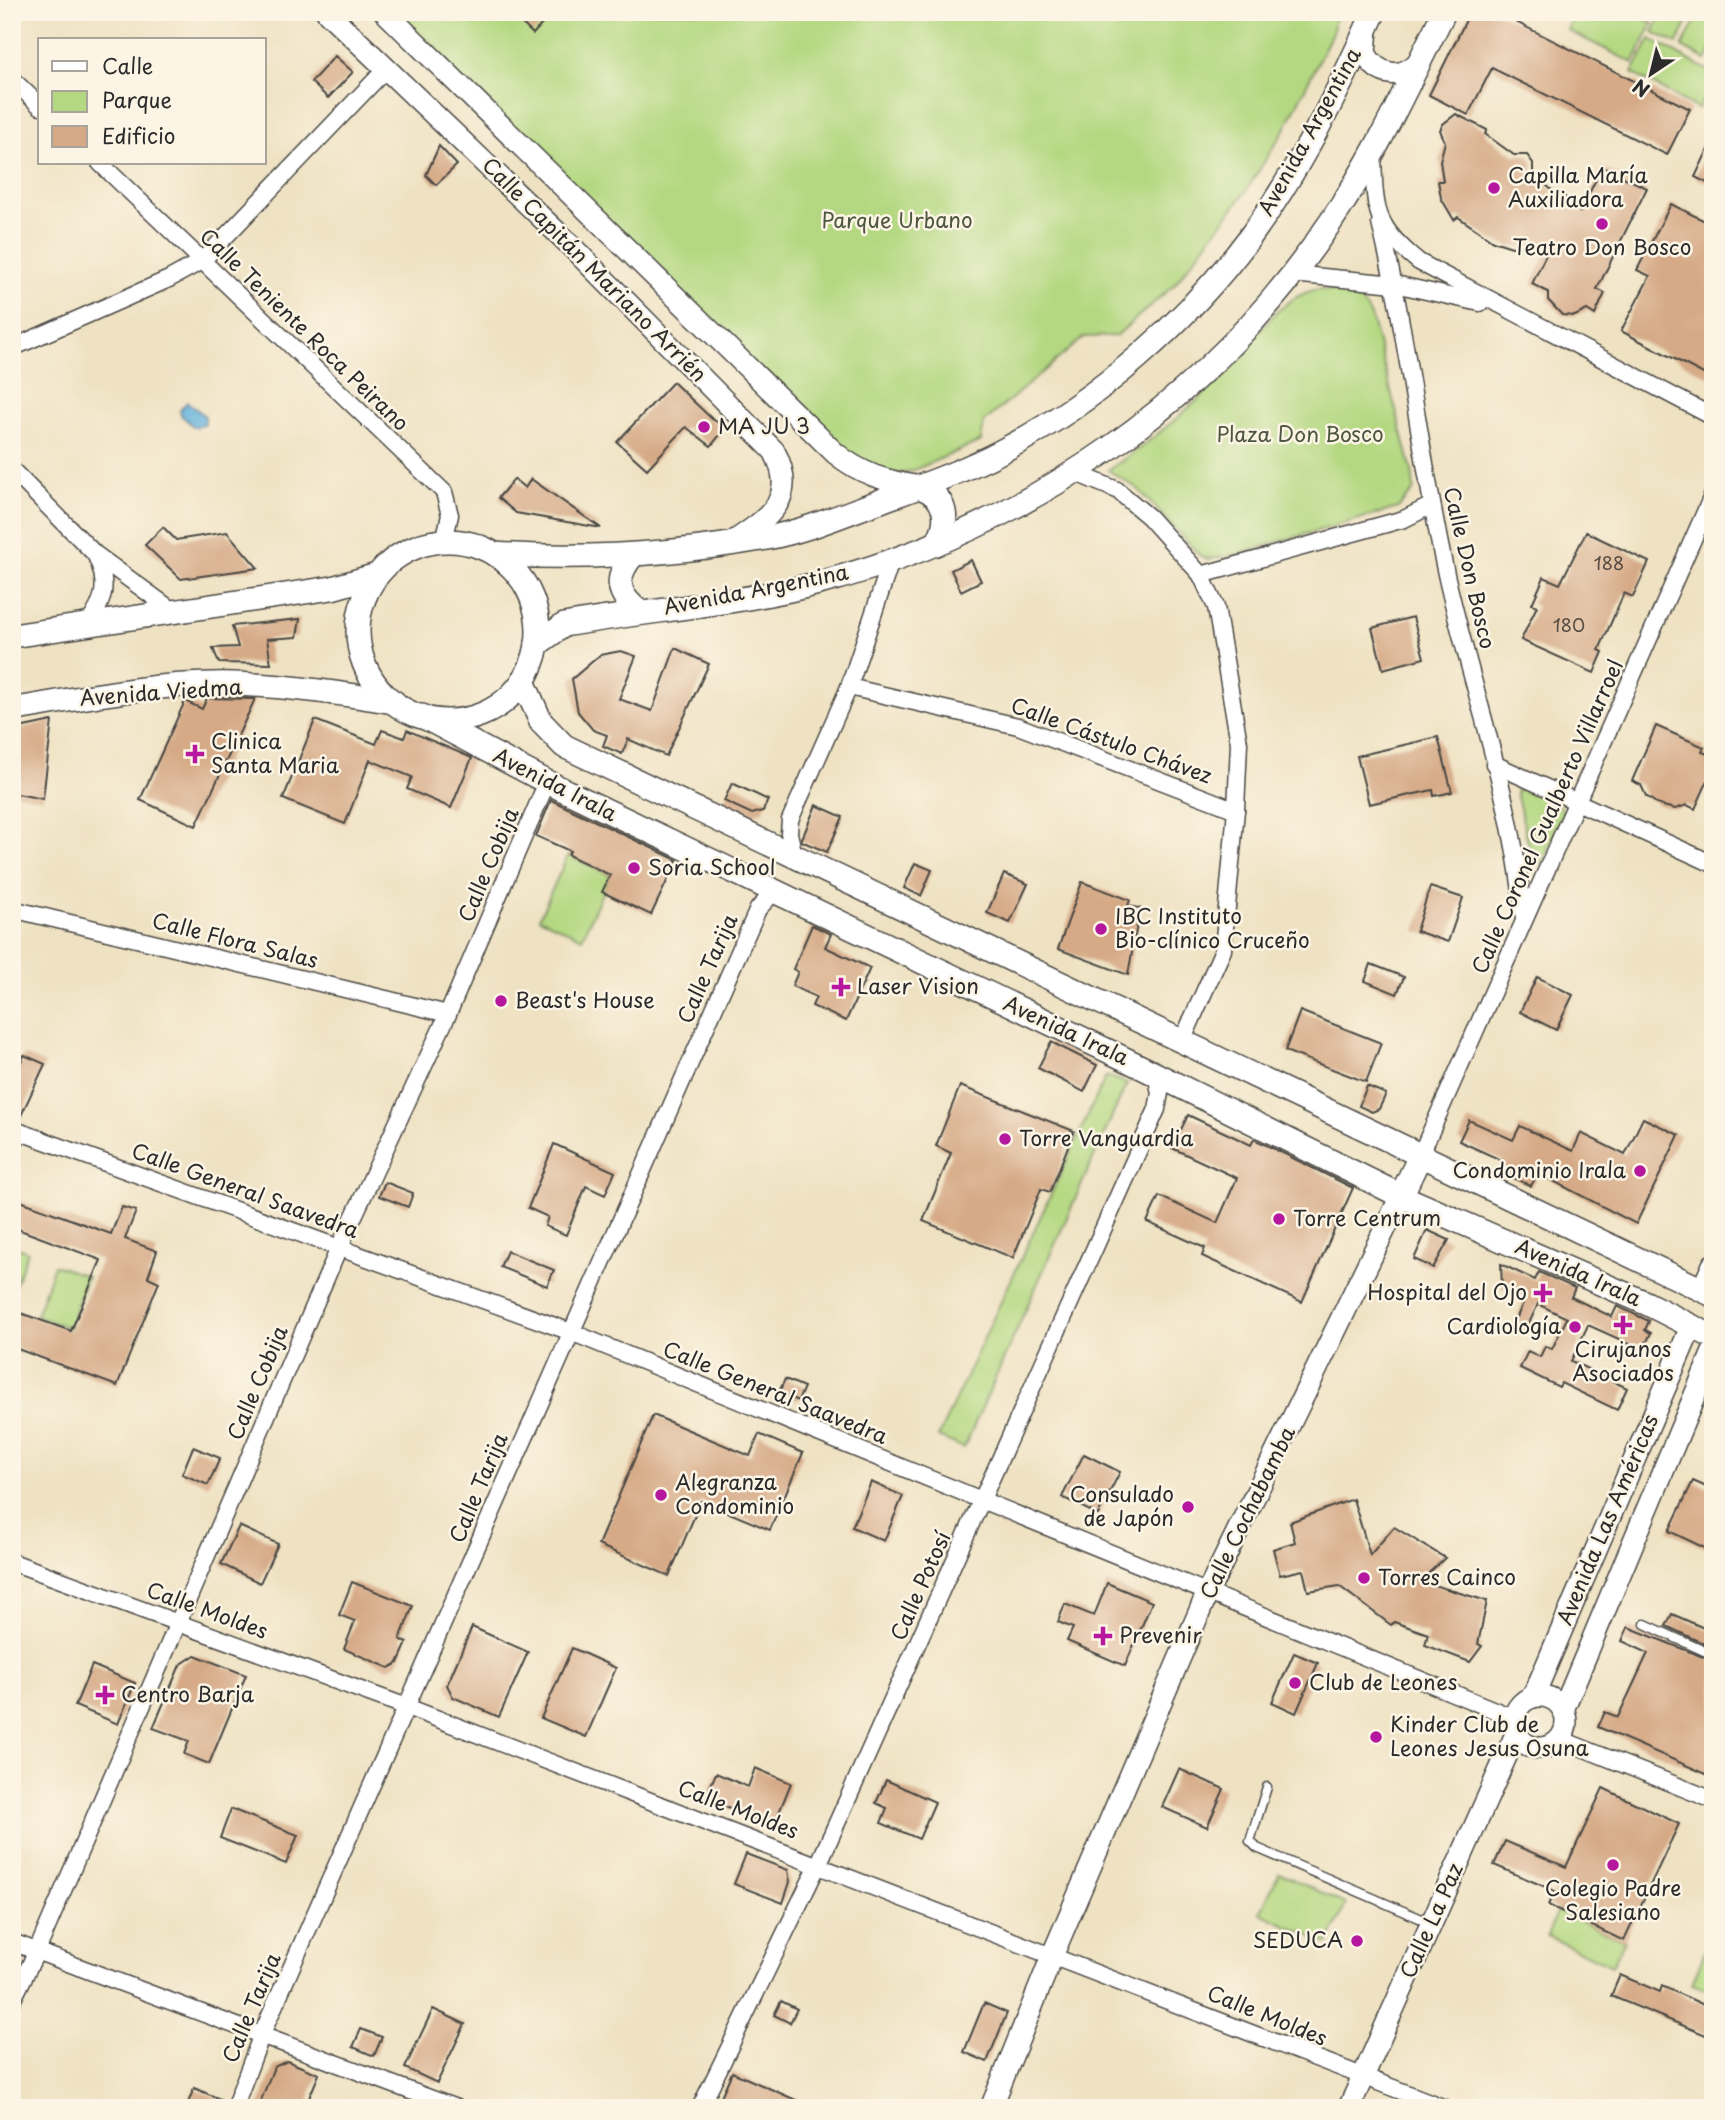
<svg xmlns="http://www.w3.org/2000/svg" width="1725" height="2120" viewBox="0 0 1725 2120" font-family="'Playpen Sans',sans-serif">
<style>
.green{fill:#b4d881;stroke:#708256;stroke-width:2}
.water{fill:#60b0db;stroke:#466e83;stroke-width:2}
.building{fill:#d6aa87}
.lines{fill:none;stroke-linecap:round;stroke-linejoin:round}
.service-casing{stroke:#484642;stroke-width:11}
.minor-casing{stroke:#484642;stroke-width:19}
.tertiary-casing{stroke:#484642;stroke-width:24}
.secondary-casing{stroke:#484642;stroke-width:26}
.service{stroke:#fff;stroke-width:8}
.minor{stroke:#fff;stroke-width:16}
.tertiary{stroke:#fff;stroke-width:21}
.secondary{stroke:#fff;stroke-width:23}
.poi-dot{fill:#b5179e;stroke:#fcf5e5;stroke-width:2.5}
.labels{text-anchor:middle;stroke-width:5;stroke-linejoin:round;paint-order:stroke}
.number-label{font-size:18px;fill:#564b42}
.street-label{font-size:21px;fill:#2b2b2b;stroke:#fcf5e5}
.poi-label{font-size:21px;fill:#2b2b2b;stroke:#fcf5e5;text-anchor:start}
.park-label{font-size:21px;fill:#4d5640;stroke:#fcf5e5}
</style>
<rect width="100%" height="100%" fill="#fcf5e5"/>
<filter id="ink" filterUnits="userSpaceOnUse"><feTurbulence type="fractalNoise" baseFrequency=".0143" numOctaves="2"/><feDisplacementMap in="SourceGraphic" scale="14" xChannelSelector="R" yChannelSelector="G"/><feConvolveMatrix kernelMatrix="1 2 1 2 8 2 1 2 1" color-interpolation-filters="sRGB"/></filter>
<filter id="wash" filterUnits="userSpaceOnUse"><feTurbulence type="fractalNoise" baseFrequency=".00686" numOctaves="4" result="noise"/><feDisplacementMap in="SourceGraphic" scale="28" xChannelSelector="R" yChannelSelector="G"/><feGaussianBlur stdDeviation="1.57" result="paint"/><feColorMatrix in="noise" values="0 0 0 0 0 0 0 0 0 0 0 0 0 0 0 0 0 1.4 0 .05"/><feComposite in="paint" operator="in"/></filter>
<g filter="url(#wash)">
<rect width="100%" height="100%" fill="#efe2c3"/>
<g class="green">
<polygon points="390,12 1336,12 1333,31 1285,129 1244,194 1174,285 1116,336 1084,337 984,422 981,441 912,471 887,476 860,470"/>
<polygon points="1575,12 1631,12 1653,23 1633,63 1567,30"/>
<polygon points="1663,12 1693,12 1677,44 1653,32"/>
<polygon points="1700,12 1713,12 1713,47 1706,60 1682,47"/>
<polygon points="1650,39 1713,73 1713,82 1698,109 1632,73"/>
<path d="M1318 289C1341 290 1360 294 1371 316L1412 471 1414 490 1398 508 1225 557 1207 559 1200 556 1138 489 1108 470C1147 445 1183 414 1217 382 1249 351 1272 298 1318 289Z"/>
<polygon points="1524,785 1557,800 1563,811 1543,862 1539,863 1531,855 1516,792"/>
<polygon points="568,855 610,875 582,938 539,918"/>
<polygon points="1106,1076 1127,1083 964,1448 938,1437"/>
<polygon points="12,1246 28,1252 12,1293"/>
<polygon points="54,1265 87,1276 69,1328 36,1316"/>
<polygon points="1279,1873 1346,1904 1328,1944 1260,1913"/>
<polygon points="1558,1910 1624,1941 1612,1966 1547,1936"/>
<polygon points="1708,1943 1713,1945 1713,1992 1692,1984"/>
</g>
<polygon class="water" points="187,402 205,416 205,425 194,427 181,415 180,410"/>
<g id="blocks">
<g class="building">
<polygon points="510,12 553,12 533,34"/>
<polygon points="1470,12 1496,12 1690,109 1667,155 1492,68 1468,115 1429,95"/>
<polygon points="335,56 353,72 328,98 311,82"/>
<polygon points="1456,114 1487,130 1485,134 1514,155 1527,155 1533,163 1533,174 1560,197 1562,194 1580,212 1602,167 1647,188 1597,289 1605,293 1595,315 1587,310 1575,316 1562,315 1548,300 1548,292 1532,284 1551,244 1512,247 1493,241 1458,217 1454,220 1441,198 1438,181 1443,181 1440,161 1445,142 1440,130 1443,124"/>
<polygon points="1713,139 1713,186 1695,177"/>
<polygon points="439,146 457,165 436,185 426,175"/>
<polygon points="1671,204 1713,225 1713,379 1621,331 1650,276 1637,270"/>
<polygon points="673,382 712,419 726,427 711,446 686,427 647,469 617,442"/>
<polygon points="514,479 525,488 531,479 601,528 516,513 498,498"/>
<polygon points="163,527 176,540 227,532 258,568 181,579 145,545"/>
<polygon points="1586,532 1649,562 1633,597 1624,593 1599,650 1603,652 1594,673 1521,640 1537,606 1532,604 1544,577 1560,584"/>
<polygon points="971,560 981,581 961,591 951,570"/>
<polygon points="1413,617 1424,658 1383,669 1372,628"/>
<polygon points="300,619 297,637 267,639 271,664 219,663 213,648 238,647 232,626"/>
<polygon points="675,648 709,664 666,756 628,739 622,754 603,746 607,735 593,730 578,712 572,679 600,655 621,651 636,656 619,699 652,711"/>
<polygon points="207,698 255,699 196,826 140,800 185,701 202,709"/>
<polygon points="315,720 376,744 382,730 404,738 407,730 472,758 451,808 407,789 412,777 370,760 345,824 283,799"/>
<polygon points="52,721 43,799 12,793 12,734 24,727"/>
<polygon points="1656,726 1704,747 1702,752 1713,756 1713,769 1695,809 1687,805 1675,809 1659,805 1646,796 1641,785 1632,781"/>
<polygon points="1438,737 1452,792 1434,796 1433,790 1369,804 1357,756"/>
<polygon points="732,783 768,800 763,811 752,814 724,801"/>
<polygon points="551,800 677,860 651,915 602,892 610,875 568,855 570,851 536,836"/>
<polygon points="816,805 843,817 827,852 801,841"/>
<polygon points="915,863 932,870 921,896 904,888"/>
<polygon points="1004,874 1028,884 1010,923 987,913"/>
<polygon points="1082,882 1130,900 1128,906 1140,908 1128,975 1058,949"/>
<polygon points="1430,887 1463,898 1448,942 1416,931"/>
<polygon points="812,925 831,934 825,947 870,968 846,1021 812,1006 816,997 792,986 798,972 793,969"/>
<polygon points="1371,964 1404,977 1397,994 1365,981"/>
<polygon points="1537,977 1573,995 1556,1030 1520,1012"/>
<polygon points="1300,1011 1381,1043 1366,1082 1285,1051"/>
<polygon points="1051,1042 1097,1065 1084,1092 1038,1068"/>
<polygon points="24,1055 45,1064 19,1120 12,1119 12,1082"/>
<polygon points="960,1086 1074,1131 1050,1192 1041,1189 1013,1258 923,1221 951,1153 936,1146"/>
<polygon points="1367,1086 1386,1094 1379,1109 1372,1112 1359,1106"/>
<polygon points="1188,1115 1251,1145 1254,1139 1353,1188 1302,1302 1202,1256 1205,1248 1147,1222 1159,1196 1217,1223 1237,1178 1172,1148"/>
<polygon points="1643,1118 1679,1135 1636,1224 1538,1173 1531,1186 1498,1171 1503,1161 1459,1141 1469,1120 1513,1140 1520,1126 1573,1151 1581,1133 1625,1155"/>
<polygon points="554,1144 615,1172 605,1195 586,1186 566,1235 545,1226 548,1217 528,1208"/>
<polygon points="385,1182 413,1193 408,1207 379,1196"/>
<polygon points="12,1198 111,1234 122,1207 136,1211 125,1239 157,1251 148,1277 159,1282 117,1386 12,1347 12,1310 71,1331 101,1260 12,1227"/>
<polygon points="1427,1230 1449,1240 1433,1268 1414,1259"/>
<polygon points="507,1251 554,1270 547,1286 500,1267"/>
<polygon points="1501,1264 1535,1280 1539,1272 1575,1288 1571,1297 1612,1317 1617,1306 1649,1321 1645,1330 1651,1333 1643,1350 1588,1325 1571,1361 1627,1388 1617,1410 1561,1383 1559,1387 1520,1368 1528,1351 1540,1357 1545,1346 1552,1349 1567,1318 1538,1304 1524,1334 1512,1329 1525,1298 1502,1287"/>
<polygon points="785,1379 804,1387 798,1401 779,1392"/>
<polygon points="653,1415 750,1456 759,1434 803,1453 770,1530 701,1501 669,1576 598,1545"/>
<polygon points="193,1447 220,1458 208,1485 182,1474"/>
<polygon points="1084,1454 1120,1472 1098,1515 1062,1497"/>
<polygon points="1693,1481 1713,1490 1713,1552 1669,1531"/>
<polygon points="871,1482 903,1496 884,1541 852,1527"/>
<polygon points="1353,1499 1370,1555 1394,1527 1445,1558 1420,1581 1487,1601 1478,1644 1482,1646 1470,1662 1425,1645 1428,1634 1394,1622 1391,1625 1339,1586 1308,1591 1303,1570 1280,1575 1273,1549 1295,1542 1290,1522"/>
<polygon points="239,1526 278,1544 260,1583 221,1564"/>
<polygon points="352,1582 413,1606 400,1639 407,1643 398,1663 389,1668 344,1649 355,1621 339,1615"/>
<polygon points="1107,1583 1152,1602 1125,1666 1067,1641 1073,1628 1058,1622 1065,1604 1094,1616"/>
<polygon points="1672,1614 1713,1632 1713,1648 1666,1626"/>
<polygon points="472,1627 528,1652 499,1717 453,1697 447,1685"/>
<polygon points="1628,1627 1713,1661 1713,1777 1598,1727 1605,1712 1618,1717 1648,1653 1622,1641"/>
<polygon points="572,1648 616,1668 586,1737 541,1718"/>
<polygon points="1294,1653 1318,1663 1296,1713 1272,1702"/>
<polygon points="195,1655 246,1675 209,1764 184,1754 189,1741 153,1728 180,1665"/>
<polygon points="92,1665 135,1683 118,1724 75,1706"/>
<polygon points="755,1768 791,1783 776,1820 764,1823 705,1799 716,1773 748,1787"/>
<polygon points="1179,1769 1224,1789 1207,1827 1162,1807"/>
<polygon points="886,1780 935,1802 919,1839 881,1823 887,1808 876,1803"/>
<polygon points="1603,1788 1679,1824 1624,1941 1548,1905 1555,1891 1494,1865 1505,1841 1566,1867"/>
<polygon points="231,1809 298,1835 286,1864 220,1838"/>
<polygon points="746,1854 788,1870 790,1882 783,1903 734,1884"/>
<polygon points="1620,1975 1660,1992 1662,1986 1713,2009 1713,2038 1611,1996"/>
<polygon points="781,2001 797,2009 790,2023 774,2015"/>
<polygon points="984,2003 1007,2013 987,2062 964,2052"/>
<polygon points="433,2009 465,2024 437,2083 405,2068"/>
<polygon points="361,2029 382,2037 374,2056 353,2047"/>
<polygon points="287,2061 319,2074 305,2108 258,2108 274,2067"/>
<polygon points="732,2072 814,2108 734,2108 719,2101"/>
<polygon points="194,2088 225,2101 224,2108 186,2108"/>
</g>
</g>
</g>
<g filter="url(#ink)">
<use href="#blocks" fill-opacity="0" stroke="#484642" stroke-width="2"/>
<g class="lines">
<g class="service-casing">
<g id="service">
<polyline points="1645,1624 1713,1655"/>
<polyline points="1267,1787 1250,1841 1257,1848 1431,1923"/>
</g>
</g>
<g class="minor-casing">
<g id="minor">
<polyline points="12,79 40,106"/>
<path d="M1373 154C1375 210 1373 225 1419 262L1713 417"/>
<polyline points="100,163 444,492 450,515 444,541"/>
<path d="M1380 223C1409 342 1421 464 1448 583 1474 694 1514 805 1524 919"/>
<polyline points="1292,274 1395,284 1480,303"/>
<polyline points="12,348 169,279 202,261 386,69"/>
<polyline points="12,470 95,554 173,611"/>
<polyline points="1076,473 1117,490 1149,517 1201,575 1216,607 1239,743 1236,810 1223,950 1183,1039"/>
<polyline points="1201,575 1404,519 1432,505"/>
<path d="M88 624C105 600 109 584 96 556"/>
<polyline points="849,687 1018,726 1236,810"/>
<polyline points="1494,764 1713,864"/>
<polyline points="794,856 789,833 790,820 849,687 891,561"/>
<polyline points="12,909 448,1014"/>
<polyline points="12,1129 571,1332 1514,1718"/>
<polyline points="1420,1156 1713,494"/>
<polyline points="12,1562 407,1707 1445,2108"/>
<polyline points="1560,1739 1713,1800"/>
<polyline points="12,1942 456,2108"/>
<polyline points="12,2001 37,1951 339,1248 448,1014 547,782"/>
<polyline points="234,2108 262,2034 758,909 774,892"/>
<polyline points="700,2108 819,1863 1157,1109 1160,1093 1156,1074"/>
</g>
</g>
<g class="tertiary-casing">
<g id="tertiary">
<path d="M327 12 563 238 774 451C799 498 769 518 733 542"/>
<path d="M385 12 835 453C862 475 886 481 920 487"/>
<path d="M1367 28 1365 53C1378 77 1403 81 1421 59"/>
<polyline points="1702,1290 1713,1265"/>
<circle cx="1540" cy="1722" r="26"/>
<polyline points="1533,1697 1691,1327"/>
<polyline points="1563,1710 1713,1352"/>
<polyline points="991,2108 1053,1954 1207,1594 1401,1196"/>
<polyline points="1349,2108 1516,1734"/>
</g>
</g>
<g class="secondary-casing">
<g id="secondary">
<path d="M920 487C947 497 951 521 936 544"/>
<circle cx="448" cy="631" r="90"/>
<path d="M494 554C585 560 677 554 767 538 805 531 842 515 878 502 921 486 962 472 1002 451 1097 401 1186 323 1250 237 1300 169 1340 89 1374 12"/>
<path d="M633 555C614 578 616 594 640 612"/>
<polyline points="12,636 332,588 377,575"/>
<path d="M537 644 564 625C649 610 741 604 823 582 1031 526 1210 401 1330 223 1375 157 1408 84 1444 12"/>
<polyline points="523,681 541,722 564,746 1713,1295"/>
<path d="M12 710C85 697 160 682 235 684 288 686 341 693 394 702"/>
<polyline points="422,716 547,782 1127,1060 1401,1196 1648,1304 1713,1337"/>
<polyline points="1401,1196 1420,1156"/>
</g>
</g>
<use href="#service" class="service"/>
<use href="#minor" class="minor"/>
<use href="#tertiary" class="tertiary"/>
<use href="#secondary" class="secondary"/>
</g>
</g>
<g class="poi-dot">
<circle cx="1494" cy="188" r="7"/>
<circle cx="1602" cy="224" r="7"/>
<circle cx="704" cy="427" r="7"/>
<path d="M191.5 743.5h7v7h7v7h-7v7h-7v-7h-7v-7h7z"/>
<circle cx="634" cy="868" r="7"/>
<circle cx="1101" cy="929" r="7"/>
<path d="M837.5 976.5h7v7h7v7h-7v7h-7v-7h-7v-7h7z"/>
<circle cx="501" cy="1001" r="7"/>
<circle cx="1005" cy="1139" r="7"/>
<circle cx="1640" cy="1171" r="7"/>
<circle cx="1279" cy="1219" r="7"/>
<path d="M1539.5 1282.5h7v7h7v7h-7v7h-7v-7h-7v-7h7z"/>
<path d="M1619.5 1314.5h7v7h7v7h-7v7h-7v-7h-7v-7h7z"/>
<circle cx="1575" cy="1327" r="7"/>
<circle cx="661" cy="1495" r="7"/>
<circle cx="1188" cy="1507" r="7"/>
<circle cx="1364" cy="1578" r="7"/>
<path d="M1099.5 1625.5h7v7h7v7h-7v7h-7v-7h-7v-7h7z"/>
<circle cx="1295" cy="1683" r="7"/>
<path d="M101.5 1684.5h7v7h7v7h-7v7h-7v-7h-7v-7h7z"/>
<circle cx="1376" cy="1737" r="7"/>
<circle cx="1613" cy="1865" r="7"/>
<circle cx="1357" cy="1941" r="7"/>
</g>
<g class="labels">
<g class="number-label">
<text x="1609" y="570">188</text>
<text x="1569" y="632">180</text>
</g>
<g class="street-label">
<text transform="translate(1310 132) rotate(-61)" y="7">Avenida Argentina</text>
<text transform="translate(594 270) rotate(45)" y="7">Calle Capitán Mariano Arrién</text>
<text transform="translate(304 330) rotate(44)" y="7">Calle Teniente Roca Peirano</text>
<text transform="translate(1469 568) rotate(77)" y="7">Calle Don Bosco</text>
<text transform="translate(756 590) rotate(-11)" y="7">Avenida Argentina</text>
<text transform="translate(161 693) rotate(-4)" y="7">Avenida Viedma</text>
<text transform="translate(1111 741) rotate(20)" y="7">Calle Cástulo Chávez</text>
<text transform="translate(555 785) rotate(27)" y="7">Avenida Irala</text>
<text transform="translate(1548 817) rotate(-66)" y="7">Calle Coronel Gualberto Villarroel</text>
<text transform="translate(489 865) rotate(-67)" y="7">Calle Cobija</text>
<text transform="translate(235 941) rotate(14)" y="7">Calle Flora Salas</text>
<text transform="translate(708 969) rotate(-66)" y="7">Calle Tarija</text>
<text transform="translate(1066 1031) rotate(25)" y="7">Avenida Irala</text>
<text transform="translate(245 1191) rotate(20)" y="7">Calle General Saavedra</text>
<text transform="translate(1578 1273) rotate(24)" y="7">Avenida Irala</text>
<text transform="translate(258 1383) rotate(-67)" y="7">Calle Cobija</text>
<text transform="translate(775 1393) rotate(22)" y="7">Calle General Saavedra</text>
<text transform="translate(479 1488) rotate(-67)" y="7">Calle Tarija</text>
<text transform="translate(1248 1513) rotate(-64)" y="7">Calle Cochabamba</text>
<text transform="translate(1608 1520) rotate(-67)" y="7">Avenida Las Américas</text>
<text transform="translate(921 1586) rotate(-66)" y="7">Calle Potosí</text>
<text transform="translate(207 1611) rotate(20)" y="7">Calle Moldes</text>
<text transform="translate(738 1810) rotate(21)" y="7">Calle Moldes</text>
<text transform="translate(1432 1921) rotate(-66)" y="7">Calle La Paz</text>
<text transform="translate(252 2008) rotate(-67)" y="7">Calle Tarija</text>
<text transform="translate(1267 2016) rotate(22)" y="7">Calle Moldes</text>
</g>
<g class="poi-label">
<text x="1508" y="183">Capilla María<tspan x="1508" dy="24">Auxiliadora</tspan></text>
<text x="1602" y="255" text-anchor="middle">Teatro Don Bosco</text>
<text x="718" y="434">MA JU 3</text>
<text x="211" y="749">Clinica<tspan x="211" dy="24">Santa Maria</tspan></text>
<text x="648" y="875">Soria School</text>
<text x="1115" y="924">IBC Instituto<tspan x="1115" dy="24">Bio-clínico Cruceño</tspan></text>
<text x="857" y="994">Laser Vision</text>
<text x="515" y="1008">Beast's House</text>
<text x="1019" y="1146">Torre Vanguardia</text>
<text x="1626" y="1178" text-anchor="end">Condominio Irala</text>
<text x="1293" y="1226">Torre Centrum</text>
<text x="1527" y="1300" text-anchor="end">Hospital del Ojo</text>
<text x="1561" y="1334" text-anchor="end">Cardiología</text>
<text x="1623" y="1357" text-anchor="middle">Cirujanos<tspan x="1623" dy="24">Asociados</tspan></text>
<text x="675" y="1490">Alegranza<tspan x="675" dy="24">Condominio</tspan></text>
<text x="1174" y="1502" text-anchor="end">Consulado<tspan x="1174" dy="24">de Japón</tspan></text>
<text x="1378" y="1585">Torres Cainco</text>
<text x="1119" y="1643">Prevenir</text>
<text x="1309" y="1690">Club de Leones</text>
<text x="121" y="1702">Centro Barja</text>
<text x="1390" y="1732">Kinder Club de<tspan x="1390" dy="24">Leones Jesus Osuna</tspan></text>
<text x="1613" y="1896" text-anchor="middle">Colegio Padre<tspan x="1613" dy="24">Salesiano</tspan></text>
<text x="1343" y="1948" text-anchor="end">SEDUCA</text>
</g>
<g class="park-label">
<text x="897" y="228">Parque Urbano</text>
<text x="1300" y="442">Plaza Don Bosco</text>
</g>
</g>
<rect width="1725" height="2120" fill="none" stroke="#fcf5e5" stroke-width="42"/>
<rect x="38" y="38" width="228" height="126" fill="#fcf5e5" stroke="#a8a49b" stroke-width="2"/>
<rect x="52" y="61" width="35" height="10" fill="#ffffff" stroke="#a8a49b" stroke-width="2"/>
<text x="102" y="74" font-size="21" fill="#2b2b2b">Calle</text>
<rect x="52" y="91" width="35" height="21" fill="#b4d881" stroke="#a8a49b" stroke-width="2"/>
<text x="102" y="108" font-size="21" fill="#2b2b2b">Parque</text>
<rect x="52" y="126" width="35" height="21" fill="#d6aa87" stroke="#a8a49b" stroke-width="2"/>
<text x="102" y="144" font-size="21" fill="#2b2b2b">Edificio</text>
<g transform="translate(1651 74) rotate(215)" stroke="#fcf5e5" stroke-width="5" paint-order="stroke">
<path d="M0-5L12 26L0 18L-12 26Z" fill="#2b2b2b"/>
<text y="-10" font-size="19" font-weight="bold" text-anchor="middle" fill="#2b2b2b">N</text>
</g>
</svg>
